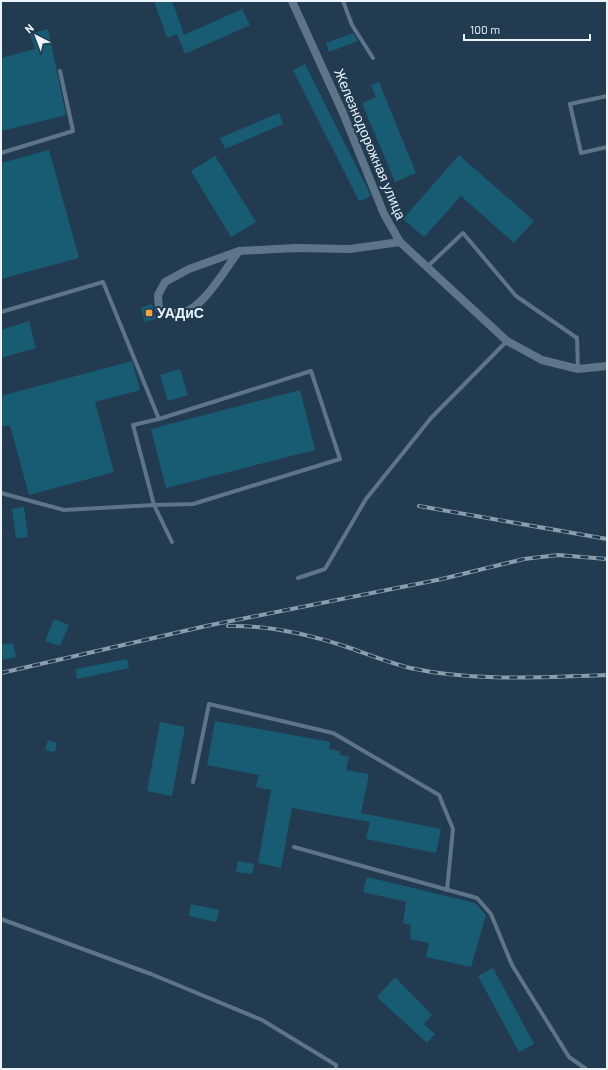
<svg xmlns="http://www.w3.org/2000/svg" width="608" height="1070" viewBox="0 0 608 1070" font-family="Barlow,sans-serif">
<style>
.building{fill:#185c74}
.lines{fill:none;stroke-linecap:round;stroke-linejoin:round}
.service{stroke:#5d7489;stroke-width:4}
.minor{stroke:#5d7489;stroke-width:8}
.rail-casing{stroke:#8b9cab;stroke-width:4}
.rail{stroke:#223b51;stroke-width:2.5;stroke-dasharray:8;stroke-linecap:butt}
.poi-dot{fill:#f4a344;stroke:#223b51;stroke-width:1.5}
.labels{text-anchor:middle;stroke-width:4;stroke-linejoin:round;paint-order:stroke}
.street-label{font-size:14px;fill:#ebf4fd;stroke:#223b51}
.poi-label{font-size:14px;font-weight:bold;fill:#ebf4fd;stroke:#223b51;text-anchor:start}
</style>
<rect width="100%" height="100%" fill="#223b51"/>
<g class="building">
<polygon points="154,1 172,1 184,35 242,9 250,25 185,54 177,34 167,38"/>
<polygon points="48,29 66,115 1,131 1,58 35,49 30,34"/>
<polygon points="353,33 358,41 329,52 326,43"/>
<polygon points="305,64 371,196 359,201 293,70"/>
<polygon points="379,82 416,173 395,182 362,103 376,97 371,85"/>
<polygon points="279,113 283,124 225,149 220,138"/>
<polygon points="49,150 79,258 1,279 1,163"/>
<polygon points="459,155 534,221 514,243 461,196 424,237 403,219"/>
<polygon points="215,156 256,222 231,237 191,171"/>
<polygon points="152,304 156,319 145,322 141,308"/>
<polygon points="29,321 36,348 1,358 1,330"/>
<polygon points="132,361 140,390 95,402 114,472 29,495 10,425 1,427 1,396"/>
<polygon points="180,369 188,395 168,401 160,375"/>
<polygon points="300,390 315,450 166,488 151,429"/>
<polygon points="24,507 28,537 16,538 12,509"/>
<polygon points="54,619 69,625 60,646 45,641"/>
<polygon points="13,643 16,657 1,660 1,645"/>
<polygon points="127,659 129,668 77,679 76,669"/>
<polygon points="215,721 330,742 329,749 340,751 339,755 349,756 346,770 369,774 361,813 441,829 436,853 366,839 370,822 292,808 281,868 258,863 271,790 256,787 259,775 207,765"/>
<polygon points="160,722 185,727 172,796 147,791"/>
<polygon points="48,740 57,743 55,752 45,750"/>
<polygon points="238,861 254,864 252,874 236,872"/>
<polygon points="367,877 475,903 486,915 471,967 426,957 429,943 410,939 411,925 403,923 406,902 363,892"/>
<polygon points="191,904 219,910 216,922 189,916"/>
<polygon points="493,968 534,1044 519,1052 478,976"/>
<polygon points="395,977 432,1015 424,1024 435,1034 427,1043 377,997"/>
</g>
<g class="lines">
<g class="service">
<polyline points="343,1 352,25 373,58"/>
<polyline points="607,96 570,104 581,153 607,147"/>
<polyline points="1,153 73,131 60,71"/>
<polyline points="427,267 463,233 516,296 577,338 578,369"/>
<polyline points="1,312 103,282 159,419 133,425 154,505 193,504 340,459 311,371 159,419"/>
<polyline points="1,493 64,510 154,505 172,542"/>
<polyline points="298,578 325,569 366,499 431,418 507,341"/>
<polyline points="193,782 209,704 333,733 439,795 453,829 447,890"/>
<polyline points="294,847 477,898 491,914 512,965 569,1057 586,1069"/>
<polyline points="1,919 151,974 262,1020 336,1065 336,1069"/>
</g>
<g class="minor">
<polyline points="292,1 343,113 384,214 400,242 507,341 542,360 578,369 607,366"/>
<path d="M239 251C226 268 208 300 189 310 180 316 168 312 159 309L158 295 165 282 189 269 239 251 295 248 350 249 400 242"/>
</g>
<g class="rail-casing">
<g id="rail">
<polyline points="419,506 607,539"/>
<path d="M228 626C269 625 308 634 347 647 367 654 389 663 410 668 475 682 541 677 607 675"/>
<polyline points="1,673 206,626 442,579 524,559 558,555 607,559"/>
</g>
</g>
<use href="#rail" class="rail"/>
</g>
<rect class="poi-dot" x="145" y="309" width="8" height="8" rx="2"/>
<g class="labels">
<g class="street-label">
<text transform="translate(370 144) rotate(67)" y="5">Железнодорожная улица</text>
</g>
<g class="poi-label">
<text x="157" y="318">УАДиС</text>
</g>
</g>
<rect width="608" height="1070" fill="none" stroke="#ebf4fd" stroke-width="4"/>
<g transform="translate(36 36) rotate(318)" stroke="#223b51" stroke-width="3" paint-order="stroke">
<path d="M0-3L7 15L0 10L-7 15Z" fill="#ebf4fd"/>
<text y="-6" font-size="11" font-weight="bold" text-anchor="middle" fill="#ebf4fd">N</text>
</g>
<path d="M464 34v6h126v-6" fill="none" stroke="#ebf4fd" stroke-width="2"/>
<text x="470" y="34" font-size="12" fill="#ebf4fd" stroke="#223b51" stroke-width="3" paint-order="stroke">100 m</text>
</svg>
